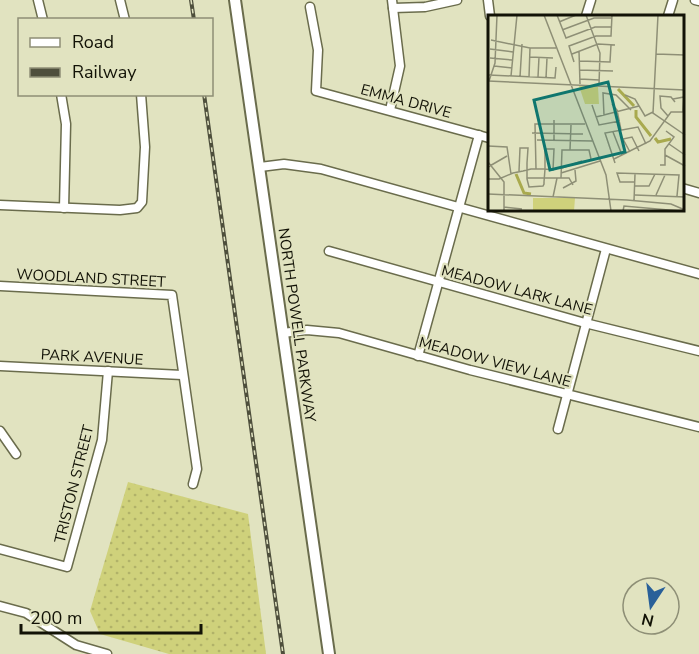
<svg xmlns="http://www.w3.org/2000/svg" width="699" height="654" viewBox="0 0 699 654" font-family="'Nunito Sans',sans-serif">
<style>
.grass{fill:url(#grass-dots)}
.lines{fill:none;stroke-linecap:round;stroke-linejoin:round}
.minor-casing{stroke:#6a6c4c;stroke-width:11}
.major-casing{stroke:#6a6c4c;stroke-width:14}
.minor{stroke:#fff;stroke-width:8}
.major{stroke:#fff;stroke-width:10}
.rail-casing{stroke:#4e4f3c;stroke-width:4}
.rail{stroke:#e1e3c0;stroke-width:1.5;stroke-dasharray:4.5;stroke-linecap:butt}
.labels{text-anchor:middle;stroke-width:4.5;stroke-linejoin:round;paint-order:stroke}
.street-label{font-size:15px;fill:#121206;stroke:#e1e3c0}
.inset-river{fill:none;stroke:#a9aa4e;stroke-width:3}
.inset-road{fill:none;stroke:#8e8f76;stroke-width:1.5}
.view{fill:#0f766e;fill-opacity:0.15;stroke:#0f766e;stroke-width:3}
.inset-edge{fill:none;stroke:#121206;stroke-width:3}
</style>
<defs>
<pattern id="grass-dots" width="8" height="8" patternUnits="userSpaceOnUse" patternTransform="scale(1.5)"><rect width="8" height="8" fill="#cfd17b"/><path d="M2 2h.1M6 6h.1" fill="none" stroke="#b1b269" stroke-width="1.8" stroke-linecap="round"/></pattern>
</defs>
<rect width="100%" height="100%" fill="#e1e3c0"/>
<polygon class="grass" points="128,482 248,514 266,654 169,654 100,634 90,611"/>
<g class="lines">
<g class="minor-casing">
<g id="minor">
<polyline points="38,0 43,20"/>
<polyline points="120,0 125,20"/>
<polyline points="488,0 490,16"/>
<polyline points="695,0 699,1"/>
<polyline points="310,7 318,50 316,91 489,138"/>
<polyline points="393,8 425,7 457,0"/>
<polyline points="586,16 591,0"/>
<polyline points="668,16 673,0"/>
<polyline points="61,94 66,124 64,208"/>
<polyline points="390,110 400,66 392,0"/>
<polyline points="260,167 284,164 321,169 699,274"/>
<polyline points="682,188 699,193"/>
<polyline points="0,205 120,210 137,208 142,202 145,147 141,94"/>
<polyline points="329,251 585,323 699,351"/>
<polyline points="0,286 172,295 197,469 193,484"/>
<polyline points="283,333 307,330 339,333 470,370 699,427"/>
<polyline points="418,356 479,135"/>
<polyline points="0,366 182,375"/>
<polyline points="558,429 606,249"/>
<polyline points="0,431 16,454"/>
<polyline points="0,549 67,567 102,440 108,371"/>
<polyline points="0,606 26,613 76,645 107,654"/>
</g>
</g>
<g class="major-casing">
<polyline id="major" points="235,0 329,654"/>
</g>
<use href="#minor" class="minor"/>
<use href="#major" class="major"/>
<g class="rail-casing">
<g id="rail">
<polyline points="191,0 194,20"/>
<polyline points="204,94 283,654"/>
</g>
</g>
<use href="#rail" class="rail"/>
</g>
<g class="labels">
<g class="street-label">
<text transform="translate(406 101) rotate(15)" y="5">EMMA DRIVE</text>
<text transform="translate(91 278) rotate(3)" y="5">WOODLAND STREET</text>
<text transform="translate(517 290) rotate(15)" y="5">MEADOW LARK LANE</text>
<text transform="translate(297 325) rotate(82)" y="5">NORTH POWELL PARKWAY</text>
<text transform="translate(92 357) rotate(3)" y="5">PARK AVENUE</text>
<text transform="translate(495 362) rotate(15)" y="5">MEADOW VIEW LANE</text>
<text transform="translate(74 484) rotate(-76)" y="5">TRISTON STREET</text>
</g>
</g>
<g transform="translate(488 15)">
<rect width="196" height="196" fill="#e1e3c0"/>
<path d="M91 71 110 72 111 89H97Z" fill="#cfd17b"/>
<path d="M45 183H87L86 196H45Z" fill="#cfd17b"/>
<path class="inset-river" d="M130 74 146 91M148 95V102L163 121M167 123 170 127 183 124M28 159 36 178 43 179"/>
<path class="inset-road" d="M56 0 118 160 123 196M69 0 78 23 107 12H124M98 0 112 38 111 70M170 0 165 98 197 120M71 7 88 0M74 15 106 3H124M3 25 42 33H68M2 34 25 37M91 36 92 69M84 39 110 29 127 30M168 39 197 40M42 42 65 43M2 43 24 45M92 46 122 47 123 30M86 47 81 31 108 21H123L124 0M6 51 24 53M91 55 125 56M1 60 67 63 68 52M23 61 29 0M32 62 34 29M41 62 42 33M50 62 51 42M58 63 59 43M92 64 111 65M0 66 197 75M1 66 7 48 9 0M137 80 147 84 157 101 165 97M124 89 129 95 133 115M104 90 111 110 132 106M116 100 115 78 128 80 143 95M180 101 173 93 172 81 183 82 187 87M108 102 151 91M125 117 134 140M44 118 95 119M49 125 105 126M66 126V105M181 129 197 140M0 131 19 132 23 159M82 135 83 110M142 137 135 124 144 122 151 136M177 140 197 151M126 144 162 126 183 97H195L196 82 185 84M0 147 16 167V196M127 148 117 118 150 112 158 129M172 150H177V134L186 122 178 116M0 152 19 141M74 153 94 146M48 154 47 109H97M73 158 112 146M39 163H81L85 170M73 163 74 135H101L103 144M0 164H11L25 158 35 156 43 154H57L65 155 66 134H57V154L56 167V169L55 171 41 172 39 164V148L40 133H32L31 156M147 167H132L129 158 191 160 189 181M147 171H161L167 159M75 173 88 166 87 155M0 179 139 185 183 189 197 195M147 180 197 182M168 180 177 160M65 182 69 163M146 186 147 159M16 192 34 194M135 196 136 191 192 196"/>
<path class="view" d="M120 67 137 137 62 155 46 85Z"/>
<rect width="196" height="196" class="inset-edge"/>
</g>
<rect x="18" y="18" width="195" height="78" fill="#e1e3c0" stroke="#8e8f76" stroke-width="1.5"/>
<rect x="30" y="38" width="30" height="9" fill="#ffffff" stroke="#8e8f76" stroke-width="1.5"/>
<text x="72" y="48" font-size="18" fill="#121206">Road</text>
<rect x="30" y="68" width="30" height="9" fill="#4e4f3c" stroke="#8e8f76" stroke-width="1.5"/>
<text x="72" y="78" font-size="18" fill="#121206">Railway</text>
<g transform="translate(651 606) rotate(193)"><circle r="28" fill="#e1e3c0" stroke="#8e8f76" stroke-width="1.5"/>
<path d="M0-4.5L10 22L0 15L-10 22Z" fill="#296099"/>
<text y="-9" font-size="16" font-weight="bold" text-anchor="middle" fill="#121206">N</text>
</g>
<path d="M21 624v9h180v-9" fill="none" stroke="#121206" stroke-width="3"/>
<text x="30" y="624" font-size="18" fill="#121206" stroke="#e1e3c0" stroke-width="4.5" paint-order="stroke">200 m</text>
</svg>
